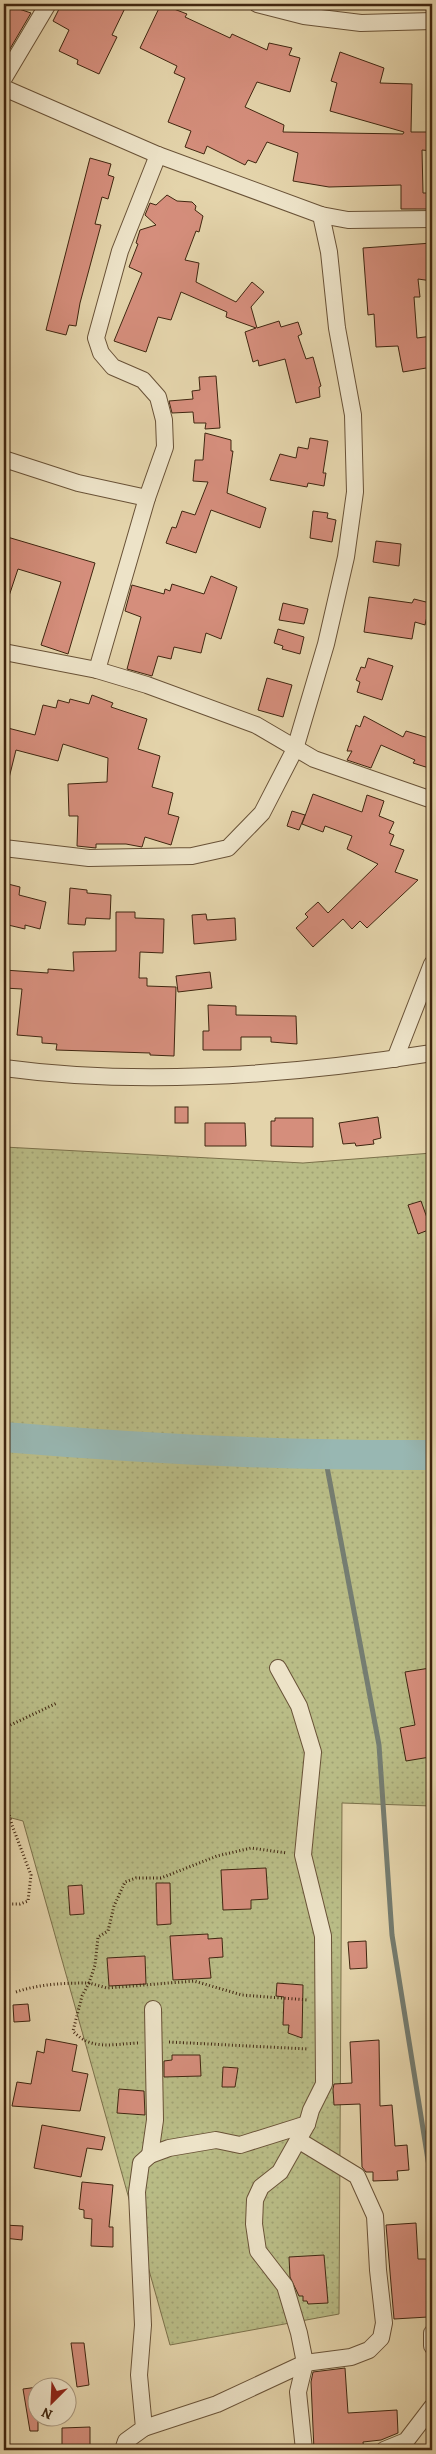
<svg xmlns="http://www.w3.org/2000/svg" width="436" height="2454" viewBox="0 0 436 2454" font-family="Alegreya,serif">
<style>
.grass{fill:url(#grass-dots);stroke:#7c714b}
.lines{fill:none;stroke-linecap:round;stroke-linejoin:round}
.stream{stroke:#757d71;stroke-width:5}
.river{stroke:#98b7b2;stroke-width:30}
.building{fill:#d58e7c;stroke:#402610}
.minor-casing{stroke:#695237;stroke-width:18}
.path{stroke:#402610;stroke-width:3;stroke-dasharray:1 2.5;stroke-linecap:butt}
.minor{stroke:#ede3c8;stroke-width:16}
</style>
<defs>
<pattern id="grass-dots" width="8" height="8" patternUnits="userSpaceOnUse" patternTransform="scale(1.25)"><rect width="8" height="8" fill="#b9bc86"/><path d="M2 2h.1M6 6h.1" fill="none" stroke="#a0a173" stroke-width="1.8" stroke-linecap="round"/></pattern>
</defs>
<rect width="100%" height="100%" fill="#e4d4ab"/>
<filter id="stains"><feTurbulence type="fractalNoise" baseFrequency=".004" numOctaves="4"/><feColorMatrix values="0 0 0 0 .2 0 0 0 0 .09 0 0 0 0 .02 0 0 0 .5 -.17"/></filter>
<radialGradient id="worn" r=".72"><stop offset=".6" stop-color="#630" stop-opacity="0"/><stop offset="1" stop-color="#630" stop-opacity=".3"/></radialGradient>
<polygon class="grass" points="4,1147 303,1163 432,1153 432,1806 342,1803 339,2314 170,2345 23,1821 4,1816"/>
<g class="lines">
<polyline class="stream" points="325,1456 379,1745 392,1935 432,2185"/>
<path class="river" d="M4 1437C146 1449 289 1456 432 1455"/>
</g>
<g class="building">
<polygon points="4,4 31,13 4,59"/>
<polygon points="67,4 127,4 112,35 117,37 99,74 77,64 78,60 59,51 69,30 53,21 60,7 64,9"/>
<polygon points="161,4 187,14 185,17 230,38 232,34 267,50 269,43 292,48 289,55 300,58 290,92 257,82 245,107 284,125 283,132 403,134 404,132 330,111 337,83 331,81 340,52 384,68 380,83 412,84 411,132 432,132 432,151 422,150 423,193 432,193 432,209 401,209 401,185 329,187 293,181 298,153 267,142 256,163 248,160 245,165 207,146 204,154 185,147 191,131 168,122 185,78 174,73 177,66 140,48"/>
<polygon points="90,158 111,164 108,175 114,177 108,199 102,197 95,224 101,225 80,303 76,326 69,325 66,335 46,330"/>
<polygon points="167,195 177,201 192,202 196,206 195,210 203,216 199,232 196,231 185,260 199,263 196,282 236,302 252,282 264,292 251,307 257,328 279,321 281,327 298,322 302,334 298,336 306,359 313,357 321,386 319,387 320,397 296,403 285,359 259,366 258,360 253,362 245,332 256,328 226,317 227,312 181,292 171,320 158,317 146,352 114,341 142,273 129,267 138,244 136,243 140,230 156,225 145,215 150,203 156,205"/>
<polygon points="432,243 432,281 418,279 420,297 414,297 417,338 432,336 432,367 403,372 398,346 376,347 374,314 368,315 363,248"/>
<polygon points="216,376 220,428 205,429 206,423 194,423 193,412 172,413 169,401 193,399 192,391 200,390 199,377"/>
<polygon points="205,433 231,440 231,451 233,451 227,493 266,508 260,528 211,510 196,553 166,543 172,527 176,528 182,511 195,515 208,482 193,481 195,460 203,460"/>
<polygon points="310,438 328,441 323,473 326,473 324,486 308,483 307,487 270,480 280,454 296,458 298,447 308,449"/>
<polygon points="313,511 328,513 327,518 336,520 332,542 310,538"/>
<polygon points="4,536 95,563 68,654 41,645 61,582 18,569 6,605 4,604"/>
<polygon points="376,541 401,544 399,566 373,562"/>
<polygon points="211,576 237,587 221,639 206,633 201,653 174,647 171,659 158,656 152,676 127,669 141,617 125,611 132,585 164,594 165,589 170,591 172,584 204,594"/>
<polygon points="369,597 412,603 414,599 430,603 425,625 415,622 412,639 364,632"/>
<polygon points="283,603 308,609 304,624 279,620"/>
<polygon points="278,629 304,637 300,654 282,649 283,646 274,643"/>
<polygon points="368,658 393,666 382,700 357,692 360,682 356,680 361,667 365,668"/>
<polygon points="267,678 292,685 283,717 258,710"/>
<polygon points="92,695 113,703 111,707 147,719 138,749 160,756 152,787 173,793 168,814 179,817 171,845 145,837 142,847 126,844 96,844 96,848 77,846 78,816 69,816 68,784 107,782 108,758 63,744 58,761 16,750 9,778 4,778 4,727 35,735 43,705 56,708 58,700 69,703 70,699 89,704"/>
<polygon points="364,716 403,737 406,731 432,739 432,769 413,763 415,760 381,745 371,768 347,760 352,751 347,751 356,725 360,727"/>
<polygon points="313,794 362,812 367,795 384,801 379,816 394,822 389,833 394,835 390,845 404,850 395,872 418,880 367,928 360,921 352,929 343,919 313,947 296,928 308,917 305,914 318,902 328,913 378,864 347,849 352,836 325,826 323,832 302,824"/>
<polygon points="292,811 305,815 299,830 287,826"/>
<polygon points="4,883 20,887 19,895 46,902 40,929 25,925 25,929 4,924"/>
<polygon points="70,888 87,890 87,893 111,895 110,919 86,918 85,925 68,924"/>
<polygon points="116,912 135,912 135,918 164,919 163,953 140,952 139,978 147,978 147,986 176,987 174,1056 150,1055 150,1053 56,1050 57,1044 42,1043 42,1037 17,1035 22,989 4,988 4,970 48,973 48,969 74,971 73,952 116,951"/>
<polygon points="206,914 207,920 235,918 236,940 194,944 192,915"/>
<polygon points="210,972 212,988 178,992 176,976"/>
<polygon points="208,1005 236,1006 236,1015 296,1016 297,1044 271,1042 271,1037 241,1037 241,1050 203,1050 203,1031 209,1031"/>
<rect x="175" y="1107" width="13" height="16"/>
<polygon points="378,1117 381,1138 373,1140 374,1144 356,1146 355,1143 343,1144 339,1123"/>
<polygon points="275,1118 313,1118 313,1147 271,1146 271,1121 275,1121"/>
<polygon points="205,1123 245,1123 246,1146 205,1146"/>
<polygon points="421,1201 431,1229 418,1234 408,1205"/>
<polygon points="430,1668 432,1705 427,1706 432,1738 427,1739 430,1757 406,1761 400,1728 415,1725 405,1672"/>
<polygon points="266,1868 268,1899 251,1900 251,1909 223,1910 221,1870"/>
<polygon points="156,1883 170,1883 171,1924 157,1925"/>
<polygon points="82,1885 84,1914 70,1915 68,1886"/>
<polygon points="208,1934 208,1939 222,1938 223,1957 209,1958 211,1978 173,1980 170,1936"/>
<polygon points="366,1941 367,1968 350,1969 348,1942"/>
<polygon points="145,1956 146,1984 109,1986 107,1958"/>
<polygon points="277,1983 303,1985 302,2038 288,2033 289,2025 283,2025 284,1997 276,1996"/>
<polygon points="28,2004 30,2021 14,2022 13,2005"/>
<polygon points="46,2039 77,2045 72,2071 88,2074 80,2111 12,2106 17,2082 31,2084 37,2051 44,2053"/>
<polygon points="379,2040 380,2106 392,2105 395,2146 407,2145 409,2170 397,2171 398,2180 373,2181 373,2172 366,2172 362,2167 360,2104 334,2105 333,2089 334,2084 352,2083 350,2042"/>
<polygon points="172,2055 200,2055 201,2076 164,2077 164,2061 172,2060"/>
<polygon points="223,2067 238,2068 235,2087 222,2087"/>
<polygon points="119,2089 144,2091 145,2115 117,2113"/>
<polygon points="42,2125 105,2137 102,2150 87,2148 81,2177 34,2168"/>
<polygon points="82,2182 113,2185 109,2227 113,2227 113,2247 91,2246 92,2219 84,2218 84,2210 79,2209"/>
<polygon points="416,2223 418,2259 431,2259 432,2315 428,2315 428,2317 394,2319 386,2225"/>
<polygon points="4,2225 23,2226 22,2240 4,2238"/>
<polygon points="324,2255 328,2303 308,2304 307,2301 303,2301 303,2296 299,2296 290,2277 289,2257"/>
<polygon points="71,2343 84,2343 89,2385 77,2387"/>
<polygon points="345,2368 348,2413 397,2410 398,2433 381,2440 363,2442 364,2450 314,2450 311,2382 313,2372"/>
<polygon points="38,2387 38,2431 30,2431 23,2389"/>
<polygon points="90,2427 90,2447 62,2448 62,2428"/>
</g>
<g class="lines">
<g class="minor-casing">
<g id="minor">
<polyline points="257,4 304,16 361,23 432,21"/>
<polyline points="4,78 48,4"/>
<polyline points="4,88 158,155 321,215 348,220 432,219"/>
<polyline points="4,459 78,483 147,498"/>
<polyline points="4,652 97,670 147,685 256,725 314,759 432,800"/>
<polyline points="97,670 147,498 165,447 164,420 158,397 143,380 113,367 101,353 96,338 120,251 158,155"/>
<polyline points="4,848 89,858 192,856 228,848 262,813 295,749 326,644 346,557 355,492 353,415 337,328 329,252 321,215"/>
<polyline points="395,1059 432,964"/>
<path d="M4 1068C144 1087 293 1075 432 1053"/>
<polyline points="278,1668 299,1706 313,1752 303,1855 323,1936 324,2084 311,2110 307,2124 280,2172 261,2187 255,2200 254,2224 258,2251 285,2286 299,2333 305,2363 298,2392 304,2450"/>
<polyline points="150,2155 155,2120 153,2009"/>
<polyline points="432,2333 432,2346"/>
<polyline points="144,2428 217,2404 305,2363 351,2357 369,2350 381,2338 384,2323 378,2270 375,2216 357,2176 298,2140"/>
<polyline points="123,2450 126,2441 144,2428 139,2375 143,2325 137,2192 141,2163 150,2155 169,2148 216,2140 240,2145 307,2124"/>
<polyline points="384,2450 406,2441 432,2407"/>
</g>
</g>
<g class="path">
<polyline points="4,1728 57,1703"/>
<polyline points="4,1795 12,1825 31,1875 28,1901 20,1904 4,1904"/>
<path d="M16 1992C39 1984 64 1983 89 1983L95 1965 98 1937 108 1931 114 1906 125 1882 136 1878H161L217 1856 251 1848 287 1853"/>
<polyline points="169,2042 308,2049"/>
<path d="M138 2043C113 2044 91 2051 73 2031L82 1996 89 1983 107 1988 194 1981 242 1995 308 2000"/>
<polyline points="35,2450 77,2450"/>
</g>
<use href="#minor" class="minor"/>
</g>
<rect width="436" height="2454" fill="none" stroke="#e4d4ab" stroke-width="20"/>
<rect x="5" y="5" width="426" height="2444" fill="none" stroke="#402610" stroke-width="2.5"/>
<rect x="10" y="10" width="416" height="2434" fill="none" stroke="#402610"/>
<g transform="translate(52 2402) rotate(204)"><circle r="24" fill="#ede3c8" stroke="#a8977e"/>
<path d="M0-4L9 19L0 12L-9 19Z" fill="#8f2418"/>
<text y="-8" font-size="14" font-weight="bold" text-anchor="middle" fill="#402610">N</text>
</g>
<rect width="100%" height="100%" filter="url(#stains)"/>
<rect width="100%" height="100%" fill="url(#worn)"/>
</svg>
